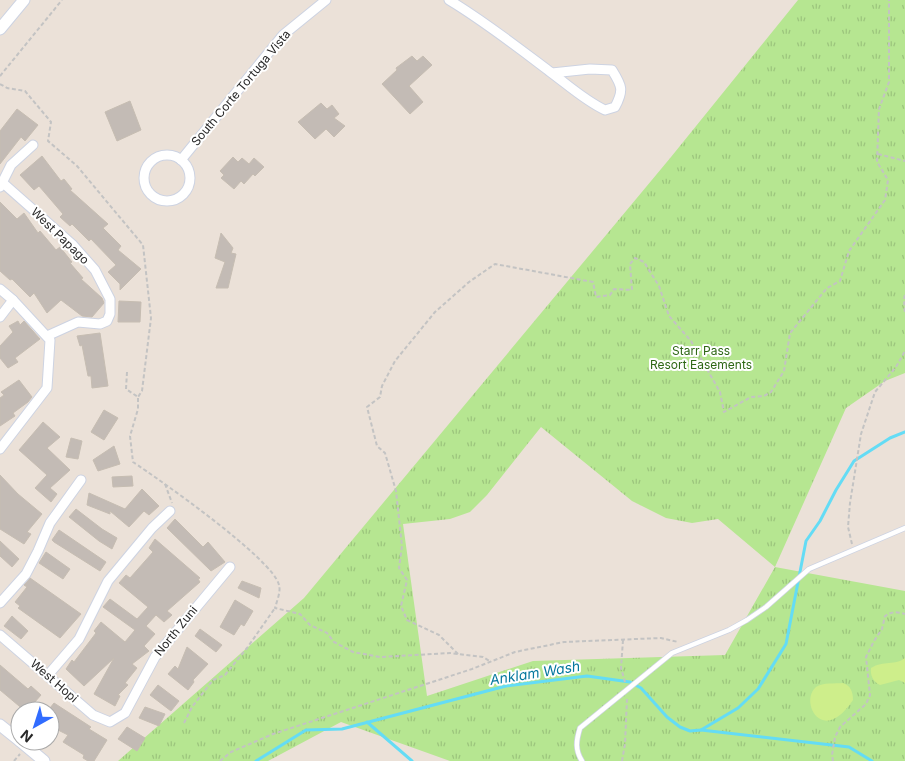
<svg xmlns="http://www.w3.org/2000/svg" width="905" height="761" viewBox="0 0 905 761" font-family="Inter,sans-serif">
<style>
.grass{fill:url(#grass-tufts);fill-rule:evenodd}
.pitch{fill:#ceee8b}
.lines{fill:none;stroke-linecap:round;stroke-linejoin:round}
.stream{stroke:#64dcf5;stroke-width:3}
.building{fill:#c3bbb5;stroke:#c6bdb2}
.service-casing{stroke:#cdd3e2;stroke-width:6}
.minor-casing{stroke:#cdd3e2;stroke-width:11}
.tertiary-casing{stroke:#cdd3e2;stroke-width:13}
.path{stroke:#c3c3c3;stroke-width:2;stroke-dasharray:4 2.5;stroke-linecap:butt}
.service{stroke:#fff;stroke-width:4.5}
.minor{stroke:#fff;stroke-width:9}
.tertiary{stroke:#fff;stroke-width:11}
.labels{text-anchor:middle;stroke-width:4;stroke-linejoin:round;paint-order:stroke}
.street-label{font-size:12px;fill:#282828;stroke:#fff}
.park-label{font-size:12px;fill:#2e6715;stroke:#fff}
.water-label{font-size:14px;font-style:italic;fill:#06789e;stroke:#fff}
</style>
<defs>
<pattern id="grass-tufts" width="24" height="20" patternUnits="userSpaceOnUse" patternTransform="scale(1.25)"><rect width="24" height="20" fill="#b6e691"/><path d="M3 7l-1-3M5 7V3M7 7l1-3M15 17l-1-3M17 17v-4M19 17l1-3" fill="none" stroke="#9cc57d"/></pattern>
</defs>
<rect width="100%" height="100%" fill="#ebe1d8"/>
<path class="grass" d="M798 0H905V373L885 381 846 408 775 567 905 591V761H450L341 722 268 761H118L304 598 671 157ZM541 427 632 501 666 518 692 523 718 519 775 567 725 655 533 661 427 696 403 524 450 519 470 512 487 495Z"/>
<g class="pitch">
<path d="M905 658V683L899 680 880 685C873 682 870 675 871 668 884 660 895 666 905 658Z"/>
<path d="M843 683C851 686 853 692 853 700 822 747 799 701 816 687 823 682 835 684 843 683Z"/>
</g>
<g class="lines">
<g class="stream">
<polyline points="367,722 412,761"/>
<polyline points="701,730 849,747 872,761"/>
<polyline points="256,761 306,730 342,729 506,686 587,676 630,682 641,688 667,717 680,727 690,731 701,730 738,708 758,689 786,644 806,541 820,521 836,490 854,461 890,438 905,432"/>
</g>
</g>
<g class="building">
<polygon points="412,56 417,61 423,56 432,65 409,86 423,102 410,114 382,84 397,70 396,68"/>
<polygon points="130,101 141,130 117,141 105,112"/>
<polygon points="321,103 327,109 332,105 339,114 334,118 345,126 334,137 326,129 315,139 298,122"/>
<polygon points="17,109 38,125 25,141 21,137 0,164 0,131"/>
<polygon points="42,156 61,181 64,179 72,189 70,190 108,224 103,228 121,246 118,250 141,269 120,290 120,284 108,272 116,265 91,239 89,241 72,224 70,226 60,217 63,214 39,186 34,190 20,175"/>
<polygon points="233,157 238,162 242,158 249,164 254,158 264,167 255,176 253,174 244,184 241,181 234,189 221,178 224,175 220,171"/>
<polygon points="0,202 17,219 24,213 38,233 40,231 56,250 60,247 72,262 70,263 83,278 81,279 102,298 104,303 92,317 82,316 61,300 47,313 34,293 30,297 12,279 10,280 0,271"/>
<polygon points="221,233 233,248 231,253 236,254 228,288 216,288 225,262 215,258"/>
<polygon points="119,301 141,302 140,322 118,322"/>
<polygon points="18,321 20,325 24,321 40,339 15,358 18,362 8,368 0,358 0,346 13,332 9,326"/>
<polygon points="100,333 108,386 92,388 91,376 88,376 82,345 80,346 77,336"/>
<polygon points="19,380 32,397 28,402 13,413 15,416 0,426 0,398 4,395 1,392"/>
<polygon points="104,410 118,418 104,440 91,432"/>
<polygon points="43,422 60,437 47,448 70,470 50,488 57,494 51,502 35,488 47,475 19,450"/>
<polygon points="71,438 82,441 78,459 66,457"/>
<polygon points="114,446 120,464 98,471 93,460"/>
<polygon points="0,475 18,494 42,514 27,532 31,534 24,544 0,529"/>
<polygon points="132,476 133,486 113,487 112,477"/>
<polygon points="142,489 159,506 149,515 144,511 129,527 110,511 110,514 87,505 89,493 125,509"/>
<polygon points="76,509 102,529 117,538 112,549 99,541 69,517"/>
<polygon points="175,519 203,547 208,542 225,562 211,571 167,528"/>
<polygon points="59,530 106,562 100,571 54,542 52,540"/>
<polygon points="155,539 200,578 198,579 200,582 167,611 172,615 164,622 156,615 146,626 155,634 144,646 149,651 132,664 137,668 125,683 128,685 118,695 120,696 115,706 94,694 114,658 84,686 66,669 72,660 74,662 96,633 94,631 101,622 125,642 135,630 103,607 110,599 137,619 148,607 119,583 126,575 130,578 153,552 149,548"/>
<polygon points="0,541 19,559 12,567 0,556"/>
<polygon points="46,552 70,569 63,579 39,563"/>
<polygon points="30,578 81,614 60,638 18,608 20,606 15,602 27,587 24,585"/>
<polygon points="242,581 261,588 259,598 238,588"/>
<polygon points="235,600 253,611 244,626 241,624 234,635 220,627"/>
<polygon points="12,616 28,631 21,639 4,626"/>
<polygon points="200,629 222,645 216,652 195,636"/>
<polygon points="187,647 208,664 193,680 194,682 188,690 168,674 175,666 178,669"/>
<polygon points="0,665 28,689 31,686 41,695 27,711 25,711 0,690"/>
<polygon points="158,685 179,701 171,711 150,695"/>
<polygon points="54,703 91,727 89,729 107,740 94,761 88,761 83,758 84,755 63,742 68,735 50,726 50,708"/>
<polygon points="145,707 165,714 159,726 139,718"/>
<polygon points="127,727 145,738 137,751 118,739"/>
</g>
<g class="lines">
<g class="service-casing">
<path id="service" d="M582 761C575 750 576 741 580 728L672 653 729 630 747 620 766 607 809 569 905 528"/>
</g>
<g class="minor-casing">
<g id="minor">
<path d="M449 0C484 21 516 46 549 71 567 84 584 100 605 110L615 107C624 90 622 86 612 70L590 69 552 73"/>
<circle cx="167" cy="178" r="23"/>
<polyline points="181,160 283,35 326,0"/>
<polyline points="3,183 72,244 95,270 110,299 110,314 107,321 100,324 78,322 47,336"/>
<polyline points="0,187 11,165 33,145"/>
<polyline points="0,289 13,300 50,340 47,388 0,449"/>
<polyline points="0,317 13,300"/>
<polyline points="0,603 26,574 38,551 50,523 81,480"/>
<polyline points="0,635 93,715 110,722 125,713 155,657 230,567"/>
<polyline points="48,675 79,639 108,581 152,528 170,511"/>
</g>
</g>
<g class="tertiary-casing">
<g id="tertiary">
<polyline points="0,29 24,0"/>
<polyline points="0,725 20,741"/>
<polyline points="20,741 44,761"/>
</g>
</g>
<g class="path">
<polyline points="0,76 62,0"/>
<polyline points="0,84 7,88 25,91 51,122 48,141 77,166 143,245 151,318 142,391 138,397"/>
<polyline points="878,154 905,161"/>
<polyline points="905,295 904,299 905,314"/>
<path d="M127 372 126 389 138 397V409L130 436 133 462C160 480 273 559 279 585 281 591 277 601 275 608L300 614 310 625 327 633 334 642 353 652 380 657 450 653 483 657 491 662"/>
<polyline points="165,484 172,503"/>
<polyline points="852,544 848,527 850,503 861,434 875,392 896,367 905,351"/>
<polyline points="623,640 621,668 625,682"/>
<polyline points="458,654 439,635 407,620 401,606 407,580 399,568 402,546 396,491 385,453 377,446 367,407 380,397 382,386 395,361 435,312 469,282 495,264 593,282 596,297 610,295 614,289 632,290 630,264 635,258 644,262 659,286 669,316 691,341 720,392 724,412 751,397 764,396 771,392 784,371 790,333 827,288 840,281 849,251 885,200 888,180 877,162 879,109 889,82 889,0"/>
<polyline points="184,723 192,707 213,680 225,675 247,648 275,608"/>
<polyline points="14,761 20,754"/>
<polyline points="220,761 231,752 273,734 472,669 515,652 564,642 661,638 678,642"/>
<polyline points="622,761 625,744 627,699"/>
<path d="M833 761 832 755 835 737 840 727 866 704 870 695 866 657 874 641 882 629 885 616C892 611 897 612 905 614"/>
</g>
<use href="#service" class="service"/>
<use href="#minor" class="minor"/>
<use href="#tertiary" class="tertiary"/>
</g>
<g class="labels">
<g class="street-label">
<text transform="translate(241 88) rotate(-50)" y="4">South Corte Tortuga Vista</text>
<text transform="translate(60 236) rotate(44)" y="4">West Papago</text>
<text transform="translate(176 631) rotate(-51)" y="4">North Zuni</text>
<text transform="translate(54 681) rotate(41)" y="4">West Hopi</text>
</g>
<g class="park-label">
<text x="701" y="355">Starr Pass<tspan x="701" dy="14">Resort Easements</tspan></text>
</g>
<g class="water-label">
<text transform="translate(535 673) rotate(-9)" y="5">Anklam Wash</text>
</g>
</g>
<g transform="translate(35 726) rotate(219)"><circle r="24" fill="#ffffff" stroke="#a9a9a9"/>
<path d="M0-4L9 19L0 12L-9 19Z" fill="#316cff"/>
<text y="-8" font-size="14" font-weight="bold" text-anchor="middle" fill="#282828">N</text>
</g>
</svg>
